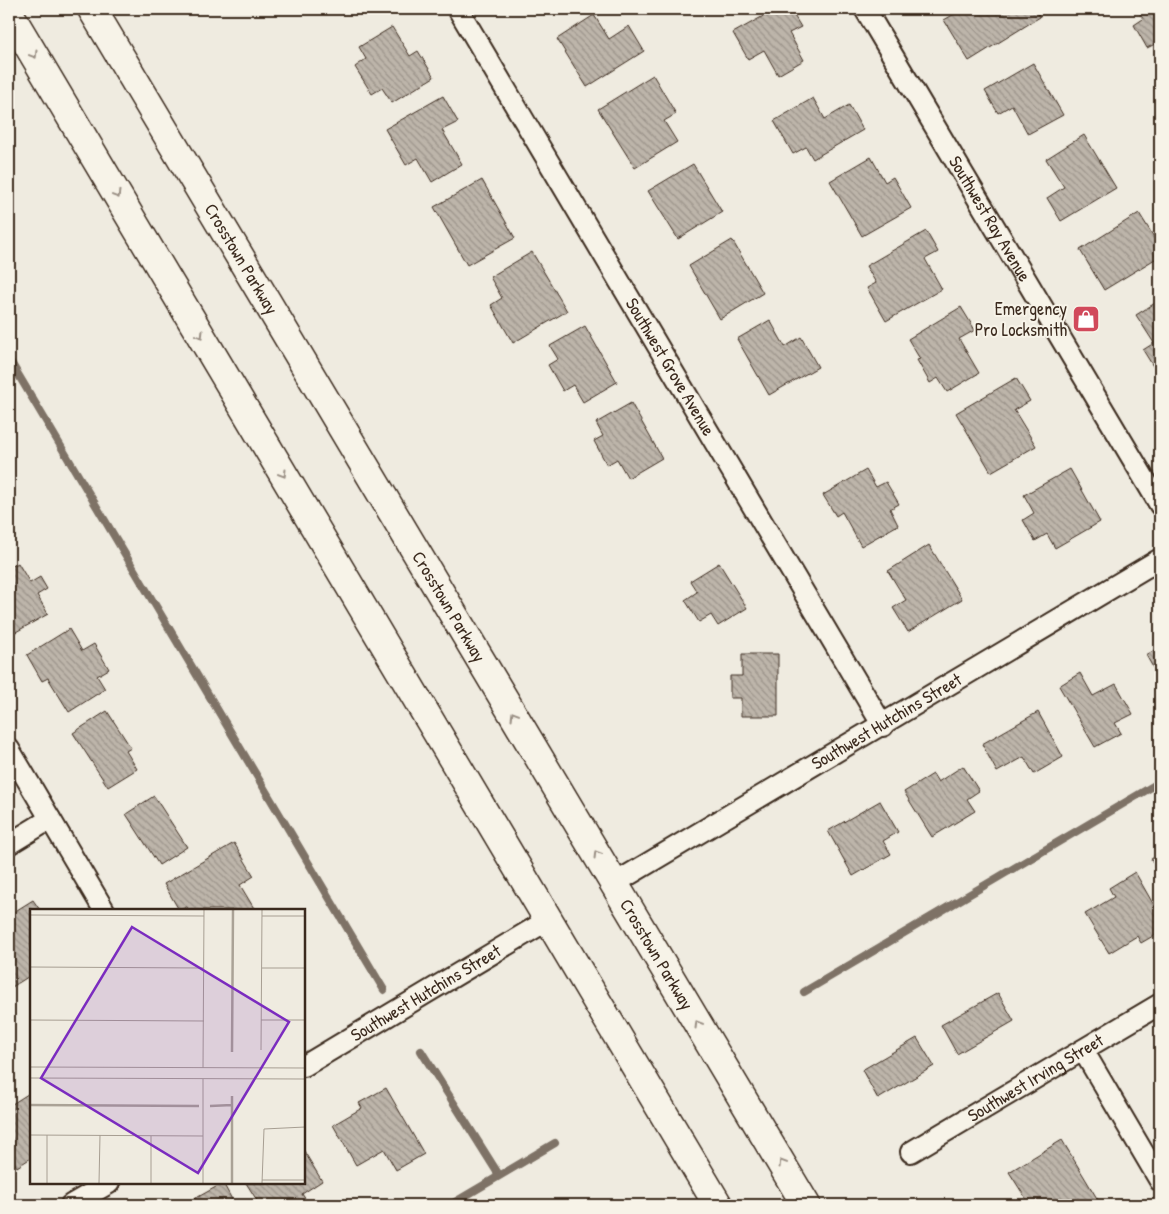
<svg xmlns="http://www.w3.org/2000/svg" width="1169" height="1214" viewBox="0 0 1169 1214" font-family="'Patrick Hand',sans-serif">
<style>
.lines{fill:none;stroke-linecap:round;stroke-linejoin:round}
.stream{stroke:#7e7266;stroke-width:8}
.building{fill:url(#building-back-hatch);stroke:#3b2a1e}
.street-casing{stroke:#3b2a1e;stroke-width:24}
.secondary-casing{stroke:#3b2a1e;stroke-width:31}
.street{stroke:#f7f3e8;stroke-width:20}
.secondary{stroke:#f7f3e8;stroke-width:28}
.oneway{stroke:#998e83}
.labels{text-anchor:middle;stroke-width:4;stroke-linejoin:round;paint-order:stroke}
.street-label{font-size:18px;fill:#3b2a1e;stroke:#f7f3e8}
.poi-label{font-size:18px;fill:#3b2a1e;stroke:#f7f3e8;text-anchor:end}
.inset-river{fill:none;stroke:#aaa296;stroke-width:2.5}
.inset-road{fill:none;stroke:#a79e92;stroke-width:1}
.view{fill:#7b2cbf;fill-opacity:0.15;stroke:#7b2cbf;stroke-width:2.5}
.inset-edge{fill:none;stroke:#3b2a1e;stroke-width:2.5}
</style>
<defs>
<pattern id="building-back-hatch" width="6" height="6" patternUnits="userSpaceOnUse" patternTransform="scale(1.25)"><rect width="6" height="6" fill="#bdb5aa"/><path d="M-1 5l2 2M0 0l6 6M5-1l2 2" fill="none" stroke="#9b938a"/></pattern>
</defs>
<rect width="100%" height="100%" fill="#efebe0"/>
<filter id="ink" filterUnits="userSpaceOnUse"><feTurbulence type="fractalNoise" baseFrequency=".02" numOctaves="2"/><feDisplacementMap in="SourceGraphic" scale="10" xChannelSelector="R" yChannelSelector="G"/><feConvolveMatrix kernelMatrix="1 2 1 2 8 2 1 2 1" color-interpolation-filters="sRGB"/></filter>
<g filter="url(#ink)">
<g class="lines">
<g class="stream">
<polyline points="9,359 384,990"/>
<polyline points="804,992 1160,782"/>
<polyline points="421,1051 499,1175"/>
<polyline points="450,1205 555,1143"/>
</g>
</g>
<g class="building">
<polygon points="776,9 790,9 801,27 789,33 804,60 778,75 764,50 748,59 733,33"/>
<polygon points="963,9 1035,9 1040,17 969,61 944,20"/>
<polygon points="1137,9 1160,9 1160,50 1157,43 1147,48 1134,25 1143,19"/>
<polygon points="594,15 609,39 629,26 644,51 587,87 557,39"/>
<polygon points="392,27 410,56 418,51 434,77 392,103 382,88 372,94 355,67 366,59 359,47"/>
<polygon points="1033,63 1063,115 1028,134 1012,105 998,113 985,91"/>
<polygon points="653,75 676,114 664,121 677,142 635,168 598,109"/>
<polygon points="443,96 458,122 442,130 462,164 432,182 418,158 406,165 385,129"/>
<polygon points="813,98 825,119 849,105 863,130 813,159 806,147 793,154 774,121"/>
<polygon points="1084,135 1116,188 1061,221 1047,198 1064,187 1046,159"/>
<polygon points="871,157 885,182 893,177 911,208 862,236 830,181"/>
<polygon points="693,164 722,212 678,239 648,191"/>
<polygon points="482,180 515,238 467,265 434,207"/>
<polygon points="1139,213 1160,247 1160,256 1104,290 1080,250"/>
<polygon points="926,231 938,252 925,259 942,289 886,321 867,288 876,283 866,266"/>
<polygon points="732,240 763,293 720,319 689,266"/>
<polygon points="532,252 567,311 513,343 491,305 502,298 490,277"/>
<polygon points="1160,300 1160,368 1156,371 1143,350 1154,343 1136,315"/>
<polygon points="961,307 975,330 959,339 979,373 947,392 938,378 930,383 917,360 920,359 908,339"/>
<polygon points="770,320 785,347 801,337 818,367 769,395 737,339"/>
<polygon points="585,326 617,382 583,402 573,385 563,391 548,365 558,359 550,346"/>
<polygon points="1016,378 1030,401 1014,410 1036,446 991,472 956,413"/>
<polygon points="631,403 662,458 628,478 617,459 607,465 594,441 603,436 596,423"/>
<polygon points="1070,469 1100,522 1055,548 1047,534 1035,541 1023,520 1034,513 1024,495"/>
<polygon points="866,470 876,487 886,482 899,504 890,509 898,525 861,546 842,512 836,516 823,495"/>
<polygon points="929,545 962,599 908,632 893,608 906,600 888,571"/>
<polygon points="18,563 30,583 40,577 47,589 37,595 48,614 14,633 9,624 9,568"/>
<polygon points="719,563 747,608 718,626 711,615 699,622 685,600 697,592 690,581"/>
<polygon points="69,629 82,651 94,644 109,669 97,676 105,689 69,712 48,678 42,681 27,655"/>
<polygon points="1160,647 1160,680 1146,655"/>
<polygon points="742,654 778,654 778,716 741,716 741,698 730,698 730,676 742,676"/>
<polygon points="1080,673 1093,696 1116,684 1133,714 1115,723 1121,733 1095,747 1059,686"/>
<polygon points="107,711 131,748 126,751 137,769 108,787 73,733"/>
<polygon points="1038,712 1063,757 1034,774 1024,757 997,772 982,744"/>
<polygon points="963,766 979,791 967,799 975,811 932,837 904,792 933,774 938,782"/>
<polygon points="154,796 187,847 159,865 126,814"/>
<polygon points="880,801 898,832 883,841 891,854 853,876 828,831"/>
<polygon points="234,843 254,876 240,885 255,910 189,910 187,907 179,910 164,884"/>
<polygon points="1160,854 1160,876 1151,859"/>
<polygon points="1135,872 1160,916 1160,932 1141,943 1137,936 1109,953 1085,914 1114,897 1109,888"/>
<polygon points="33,900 40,910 31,910 31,975 12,987 9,983 9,927 14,923 9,915"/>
<polygon points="998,993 1014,1021 957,1054 941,1025"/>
<polygon points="917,1038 934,1066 878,1099 862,1070"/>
<polygon points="386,1088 424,1154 396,1170 384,1149 356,1165 333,1125 362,1108 359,1103"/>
<polygon points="31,1092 31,1158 17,1167 9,1155 9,1106"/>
<polygon points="1062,1140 1101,1205 1030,1205 1009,1172"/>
<polygon points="304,1151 322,1181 302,1194 308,1203 260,1205 246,1183 304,1183"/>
<polygon points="223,1183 235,1205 193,1205 191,1201"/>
</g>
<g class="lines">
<g class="street-casing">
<g id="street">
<path id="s1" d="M458 9 883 726"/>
<path id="s2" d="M865 9 1160 505"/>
<polyline points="9,749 104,910"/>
<polyline points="9,844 50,819"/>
<path id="s3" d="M615 883 1160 559"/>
<polyline points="1083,1050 1160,1181"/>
<path id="s4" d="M304 1066 548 920"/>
<path id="s5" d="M911 1152 1160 1004"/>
<polyline points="71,1205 109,1183"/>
</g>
</g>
<g class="secondary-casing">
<g id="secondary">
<path id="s6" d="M92 9 806 1205"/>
<polyline points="9,13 718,1205"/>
</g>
</g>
<use href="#street" class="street"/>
<use href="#secondary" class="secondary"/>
</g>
<defs><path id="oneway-chevron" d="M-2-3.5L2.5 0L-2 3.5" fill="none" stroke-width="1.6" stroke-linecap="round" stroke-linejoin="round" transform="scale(1.25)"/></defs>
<g class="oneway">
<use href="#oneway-chevron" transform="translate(34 55) rotate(59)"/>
<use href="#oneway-chevron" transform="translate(117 195) rotate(59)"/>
<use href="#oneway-chevron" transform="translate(200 335) rotate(59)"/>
<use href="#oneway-chevron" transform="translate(283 474) rotate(59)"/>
<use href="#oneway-chevron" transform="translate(514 715) rotate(-121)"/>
<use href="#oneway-chevron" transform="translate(597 854) rotate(-121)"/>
<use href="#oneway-chevron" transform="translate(698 1024) rotate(-121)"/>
<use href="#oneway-chevron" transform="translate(782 1163) rotate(-121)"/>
</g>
</g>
<defs>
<g id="shop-square" transform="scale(1.4375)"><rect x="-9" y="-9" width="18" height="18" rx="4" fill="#d1495b" stroke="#f7f3e8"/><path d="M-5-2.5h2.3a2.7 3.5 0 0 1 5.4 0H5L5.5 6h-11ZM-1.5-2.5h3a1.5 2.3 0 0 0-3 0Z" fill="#fff"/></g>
</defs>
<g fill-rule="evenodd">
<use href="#shop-square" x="1086" y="319"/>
</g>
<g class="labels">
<g class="street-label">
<text dy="6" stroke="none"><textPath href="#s2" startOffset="244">Southwest Ray Avenue</textPath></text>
<text dy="6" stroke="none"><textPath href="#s6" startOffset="291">Crosstown Parkway</textPath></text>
<text dy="6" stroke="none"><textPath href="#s1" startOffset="416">Southwest Grove Avenue</textPath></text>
<text dy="6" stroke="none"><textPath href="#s6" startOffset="696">Crosstown Parkway</textPath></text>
<text dy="6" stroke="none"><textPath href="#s3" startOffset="316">Southwest Hutchins Street</textPath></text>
<text dy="6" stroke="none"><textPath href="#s6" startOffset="1101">Crosstown Parkway</textPath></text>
<text dy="6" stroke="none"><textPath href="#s4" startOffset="142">Southwest Hutchins Street</textPath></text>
<text dy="6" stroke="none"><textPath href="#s5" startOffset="145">Southwest Irving Street</textPath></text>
</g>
<g class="poi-label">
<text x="1067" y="315">Emergency<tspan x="1067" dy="21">Pro Locksmith</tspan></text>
</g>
</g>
<g transform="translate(30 909)">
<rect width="275" height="275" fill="#efebe0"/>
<path class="inset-river" d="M202 143 203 1M202 187V274M0 196 169 197M180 197 202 196"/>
<path class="inset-road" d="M0 6 174 7M232 7H275M0 58 174 59M232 59H275M0 111 174 112M231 111H275M231 141 232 1M0 158 275 159M173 159 174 1M0 169 275 170M0 226 173 227M17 226V274M121 227V274M232 271H275M69 274 70 226M173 274V170M232 274 234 220 275 218"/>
<path class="view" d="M102 18 259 113 168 264 11 169Z"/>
<rect width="275" height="275" class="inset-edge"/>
</g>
<rect width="1169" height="1214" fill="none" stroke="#f7f3e8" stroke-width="30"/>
<rect x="15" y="15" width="1139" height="1184" fill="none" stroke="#3b2a1e" stroke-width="2" filter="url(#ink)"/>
</svg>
